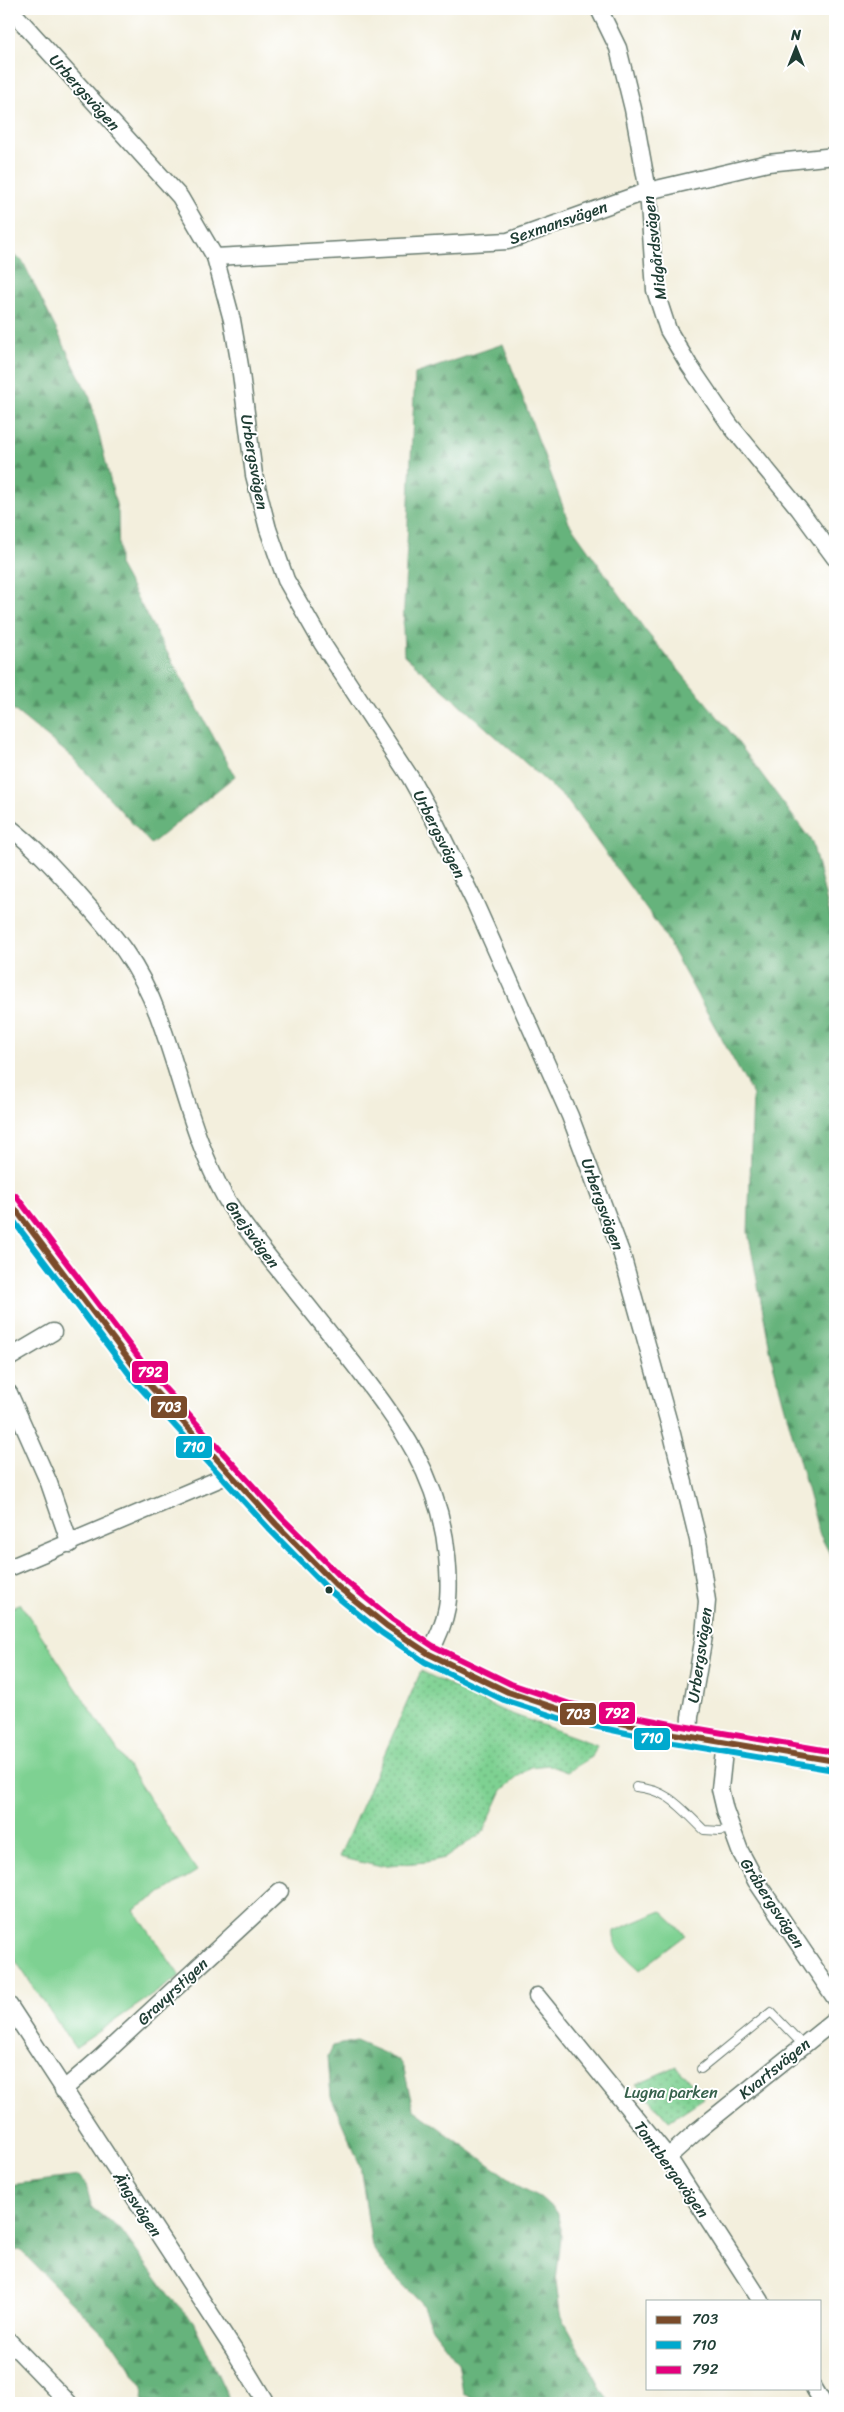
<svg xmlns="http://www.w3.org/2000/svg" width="844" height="2412" viewBox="0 0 844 2412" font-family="Sriracha,sans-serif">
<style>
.forest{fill:url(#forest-firs);stroke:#427858}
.park{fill:url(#park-dots);stroke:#4e8763}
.pitch{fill:#7ed192;stroke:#4e8763}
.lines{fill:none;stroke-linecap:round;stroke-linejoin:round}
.service-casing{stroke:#697b6f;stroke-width:10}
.minor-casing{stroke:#697b6f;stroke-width:19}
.tertiary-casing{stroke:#697b6f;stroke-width:22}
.service{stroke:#fff;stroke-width:8}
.minor{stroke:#fff;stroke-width:16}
.tertiary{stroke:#fff;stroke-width:20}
.bus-1-casing{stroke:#fff;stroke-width:10}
.bus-2-casing{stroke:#fff;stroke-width:10}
.bus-3-casing{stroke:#fff;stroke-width:10}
.bus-1{stroke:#7a4b2a;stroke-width:6}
.bus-2{stroke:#00a9ce;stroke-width:6}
.bus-3{stroke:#e5007d;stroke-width:6}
.bus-dot{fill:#1f3d34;stroke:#fff;stroke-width:2}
.labels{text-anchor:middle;stroke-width:4;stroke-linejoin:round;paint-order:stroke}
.street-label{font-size:16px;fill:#1f3d34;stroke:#fff}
.park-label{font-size:16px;fill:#37624c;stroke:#fff}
.line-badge{stroke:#fff;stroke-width:2}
.badge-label{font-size:14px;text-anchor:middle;font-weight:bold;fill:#fff}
</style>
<defs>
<pattern id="forest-firs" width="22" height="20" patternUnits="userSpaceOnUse" patternTransform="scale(1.25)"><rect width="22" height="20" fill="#66b37c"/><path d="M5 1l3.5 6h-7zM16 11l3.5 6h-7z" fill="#539366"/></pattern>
<pattern id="park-dots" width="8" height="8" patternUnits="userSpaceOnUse" patternTransform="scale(1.25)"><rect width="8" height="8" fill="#7ed192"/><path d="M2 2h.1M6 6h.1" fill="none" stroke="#67ab78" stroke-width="1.8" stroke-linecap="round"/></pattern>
</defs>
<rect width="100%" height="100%" fill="#fff"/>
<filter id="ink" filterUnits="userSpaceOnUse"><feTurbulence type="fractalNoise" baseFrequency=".02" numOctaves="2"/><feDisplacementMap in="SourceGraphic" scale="10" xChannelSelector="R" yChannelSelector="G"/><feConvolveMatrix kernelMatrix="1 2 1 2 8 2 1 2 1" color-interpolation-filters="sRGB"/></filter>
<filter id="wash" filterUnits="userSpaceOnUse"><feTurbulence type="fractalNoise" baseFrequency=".0096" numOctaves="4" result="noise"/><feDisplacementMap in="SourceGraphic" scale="20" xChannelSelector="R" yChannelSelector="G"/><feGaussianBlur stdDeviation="1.12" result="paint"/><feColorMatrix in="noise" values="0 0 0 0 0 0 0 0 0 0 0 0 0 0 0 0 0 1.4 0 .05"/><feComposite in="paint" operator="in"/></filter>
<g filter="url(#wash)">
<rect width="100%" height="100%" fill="#f3efdd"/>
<g class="forest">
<polygon points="9,253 22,260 90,398 118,512 119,565 235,776 151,844 72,757 9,706"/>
<polygon points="503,344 569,523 645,630 728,729 812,842 835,936 835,1564 819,1533 772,1360 748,1232 753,1095 660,928 566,799 404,655 403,628 415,374"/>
<polygon points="356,2041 398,2059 404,2069 413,2109 522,2188 540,2197 558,2213 561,2237 556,2281 560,2313 609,2403 484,2403 463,2393 458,2362 432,2328 422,2304 388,2270 372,2247 360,2165 331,2097 328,2056 333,2046"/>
<polygon points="79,2176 86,2185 92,2208 121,2230 168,2295 193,2321 231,2403 142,2403 143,2388 115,2346 20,2250 9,2251 9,2185"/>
</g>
<g class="park">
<polygon points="421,1671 501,1710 597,1745 592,1757 567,1772 548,1765 530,1767 502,1790 483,1832 445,1858 426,1862 377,1866 339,1857"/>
<polygon points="677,2066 704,2098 669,2121 636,2084"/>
</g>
<g class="pitch">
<polygon points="20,1603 197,1871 134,1910 180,1976 75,2048 9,1951 9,1610"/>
<path d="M661 1911 686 1935 640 1970C629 1959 612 1948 614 1931Z"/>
</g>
</g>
<g filter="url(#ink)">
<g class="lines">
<g class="service-casing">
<g id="service">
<path d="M636 1787C669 1790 681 1808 704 1830L720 1831 732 1829"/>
<polyline points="701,2069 771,2012 803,2045"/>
</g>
</g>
<g class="minor-casing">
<g id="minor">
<polyline points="10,9 180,197 215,257 232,320 240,366 254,475 268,529 286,580 322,643 410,777 434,820 474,901 570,1116 622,1255 672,1434 698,1540 707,1601 704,1636 690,1717 689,1736"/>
<polyline points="599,9 618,48 633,109 648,191 655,290 668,330 689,365 730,425 799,509 835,558"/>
<polyline points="215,257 508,241 648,191 768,163 835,156"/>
<path d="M9 827C34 846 54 868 75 891 112 933 138 961 158 1015 181 1076 193 1140 225 1197 239 1221 257 1242 274 1264 301 1297 327 1330 353 1363 400 1424 440 1477 447 1556 451 1597 449 1618 429 1654"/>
<polyline points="9,1358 53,1332"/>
<polyline points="9,1393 49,1483 70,1544"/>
<polyline points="9,1568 231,1474"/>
<polyline points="725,1742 720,1789 725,1810 740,1851 756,1881 835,1998"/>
<polyline points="537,1996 668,2157 761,2301"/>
<polyline points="9,2005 234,2350 266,2403"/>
<polyline points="63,2090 100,2058 280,1891"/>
<polyline points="668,2157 697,2131 835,2020"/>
<polyline points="9,2341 69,2403"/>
<polyline points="814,2388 823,2403"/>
</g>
</g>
<g class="tertiary-casing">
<polyline id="tertiary" points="9,1201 142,1377 276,1524 337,1586 387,1626 429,1654 508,1692 568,1712 674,1734 835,1761"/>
</g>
<use href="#service" class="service"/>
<use href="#minor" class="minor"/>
<use href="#tertiary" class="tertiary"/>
<g class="bus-1-casing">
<polyline id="bus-1" points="9,1201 142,1377 276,1524 337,1586 387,1626 429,1654 508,1692 568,1712 674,1734 835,1761"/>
</g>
<g class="bus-2-casing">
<polyline id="bus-2" points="9,1215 136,1383 270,1530 331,1592 382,1633 425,1662 504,1700 565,1720 673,1743 834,1770"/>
</g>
<g class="bus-3-casing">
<polyline id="bus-3" points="16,1196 149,1371 282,1518 343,1579 392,1619 433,1646 511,1684 570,1704 676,1725 835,1752"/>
</g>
<use href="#bus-1" class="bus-1"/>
<use href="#bus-2" class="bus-2"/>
<use href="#bus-3" class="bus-3"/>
</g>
</g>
<circle class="bus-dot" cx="329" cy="1590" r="4.5"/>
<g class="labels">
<g class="street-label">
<text transform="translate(85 92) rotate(48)" y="6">Urbergsvägen</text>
<text transform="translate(558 222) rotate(-19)" y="6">Sexmansvägen</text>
<text transform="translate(654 248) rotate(-97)" y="6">Midgårdsvägen</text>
<text transform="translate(255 462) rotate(80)" y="6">Urbergsvägen</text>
<text transform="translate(440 834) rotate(63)" y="6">Urbergsvägen</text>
<text transform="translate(603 1204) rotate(70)" y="6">Urbergsvägen</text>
<text transform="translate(253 1234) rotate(54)" y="6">Gnejsvägen</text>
<text transform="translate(699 1655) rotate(-82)" y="6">Urbergsvägen</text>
<text transform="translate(773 1903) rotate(57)" y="6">Gråbergsvägen</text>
<text transform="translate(172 1991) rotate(-43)" y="6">Gravyrstigen</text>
<text transform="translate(774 2068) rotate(-39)" y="6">Kvartsvägen</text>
<text transform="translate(672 2169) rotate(54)" y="6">Tomtbergavägen</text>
<text transform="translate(138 2204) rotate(57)" y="6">Ängsvägen</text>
</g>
<g class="park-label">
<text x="671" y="2098">Lugna parken</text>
</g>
</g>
<g class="line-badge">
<rect x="131" y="1360" width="38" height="24" rx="5" fill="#e5007d"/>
<rect x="150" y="1395" width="38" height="24" rx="5" fill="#7a4b2a"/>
<rect x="175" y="1435" width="38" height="24" rx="5" fill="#00a9ce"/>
<rect x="598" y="1701" width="38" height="24" rx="5" fill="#e5007d"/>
<rect x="559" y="1702" width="38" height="24" rx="5" fill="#7a4b2a"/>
<rect x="633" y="1727" width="38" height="24" rx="5" fill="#00a9ce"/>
</g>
<g class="badge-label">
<text x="150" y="1377">792</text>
<text x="169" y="1412">703</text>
<text x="194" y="1452">710</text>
<text x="617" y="1718">792</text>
<text x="578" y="1719">703</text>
<text x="652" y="1743">710</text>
</g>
<rect width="844" height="2412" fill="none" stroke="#fff" stroke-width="30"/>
<rect x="646" y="2300" width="175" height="90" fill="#ffffff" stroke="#a5b1ae"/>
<rect x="656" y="2316" width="25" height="8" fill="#7a4b2a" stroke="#a5b1ae"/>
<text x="692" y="2324" font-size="15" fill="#1f3d34">703</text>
<rect x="656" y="2341" width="25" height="8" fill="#00a9ce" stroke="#a5b1ae"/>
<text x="692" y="2350" font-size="15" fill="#1f3d34">710</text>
<rect x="656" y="2366" width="25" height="8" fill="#e5007d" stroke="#a5b1ae"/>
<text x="692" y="2374" font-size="15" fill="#1f3d34">792</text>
<g transform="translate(796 48)" stroke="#ffffff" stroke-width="4" paint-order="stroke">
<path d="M0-4L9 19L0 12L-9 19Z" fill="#1f3d34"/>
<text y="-8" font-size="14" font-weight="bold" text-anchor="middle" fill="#1f3d34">N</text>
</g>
</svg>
